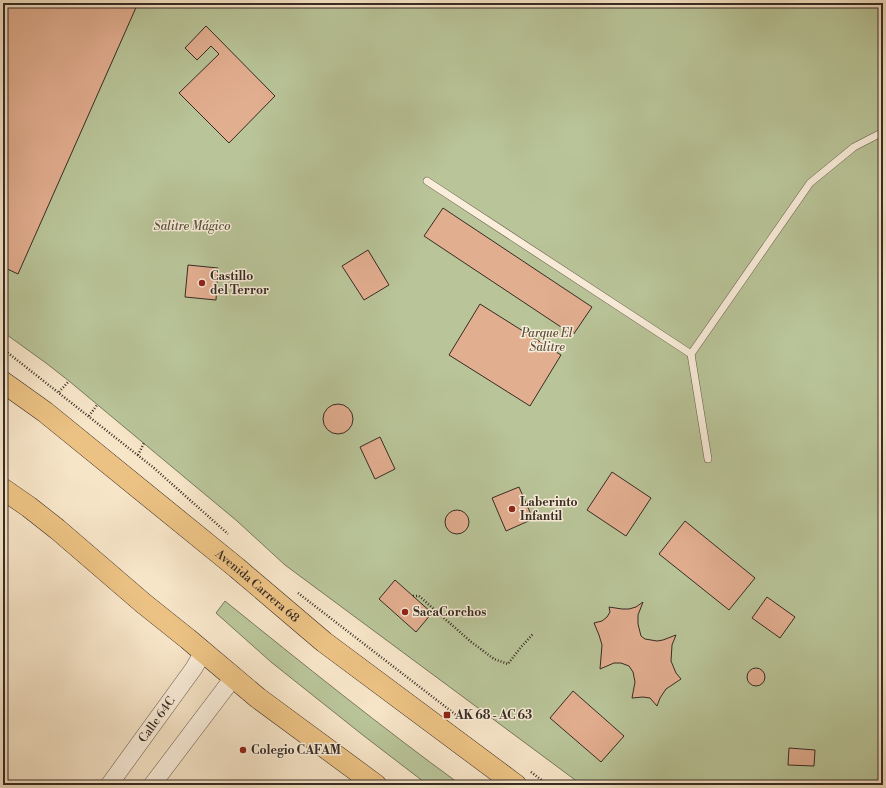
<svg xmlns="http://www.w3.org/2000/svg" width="886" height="788" viewBox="0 0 886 788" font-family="'Libre Bodoni',serif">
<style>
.green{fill:#b9c599;stroke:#78785e}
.building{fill:#e2ae90;stroke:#372b23}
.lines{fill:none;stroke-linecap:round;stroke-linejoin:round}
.service-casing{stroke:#675a4c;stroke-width:8}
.tertiary-casing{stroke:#675a4c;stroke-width:18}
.primary-casing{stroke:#372b23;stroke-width:22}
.path{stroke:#372b23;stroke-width:2.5;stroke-dasharray:1 2;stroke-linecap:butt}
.service{stroke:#faeedb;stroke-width:7}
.tertiary{stroke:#faeedb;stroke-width:17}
.primary{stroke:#ecc284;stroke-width:21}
.poi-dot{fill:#8f2418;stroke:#faeedb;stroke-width:1.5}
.labels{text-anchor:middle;stroke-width:3;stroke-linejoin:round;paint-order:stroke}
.park-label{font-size:12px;font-style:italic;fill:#585240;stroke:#faeedb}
.poi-label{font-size:12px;font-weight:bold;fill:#372b23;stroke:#faeedb;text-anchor:start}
.street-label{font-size:12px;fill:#372b23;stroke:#faeedb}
</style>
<rect width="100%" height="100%" fill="#f7e5c8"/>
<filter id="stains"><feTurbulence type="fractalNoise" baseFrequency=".005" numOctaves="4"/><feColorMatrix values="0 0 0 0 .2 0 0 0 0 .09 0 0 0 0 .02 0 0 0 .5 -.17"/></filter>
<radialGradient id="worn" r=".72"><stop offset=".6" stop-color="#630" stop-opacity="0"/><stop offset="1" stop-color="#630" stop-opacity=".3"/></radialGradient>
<g class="green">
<polygon points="3,3 883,3 883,785 582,785 285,565 237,521 69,381 46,363 3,332"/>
<path d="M225 601C303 664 380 726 461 785H428L364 736 271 662 216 613Z"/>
</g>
<g class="building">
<polygon points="3,3 138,3 18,274 3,267"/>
<polygon points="206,26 275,96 229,143 179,93 219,54 211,46 197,60 185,48"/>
<polygon points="443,208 592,307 573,335 424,236"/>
<polygon points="368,250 389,285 364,300 342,266"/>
<polygon points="188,265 218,268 216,300 185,297"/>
<polygon points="480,304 561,355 530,406 449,355"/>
<circle cx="338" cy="419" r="15"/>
<polygon points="380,437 395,469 375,479 360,447"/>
<polygon points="612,472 651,498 626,536 587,510"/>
<polygon points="519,487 533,519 506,531 492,498"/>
<circle cx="457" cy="522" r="12"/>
<polygon points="685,521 755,578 729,610 659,554"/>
<polygon points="395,580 432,613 416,632 379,599"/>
<polygon points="767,597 795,617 780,638 752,618"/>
<polygon points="643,602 638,615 638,624 641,636 645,639 657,641 663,640 676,635 672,645 671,661 676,673 681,679 666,689 660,698 657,706 650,698 643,697 632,698 635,682 633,672 629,666 621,663 614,663 600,669 602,645 599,635 594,623 602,621 607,617 610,612 609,607 622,609 629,609 636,607"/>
<circle cx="756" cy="677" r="9"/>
<polygon points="573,691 624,736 601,762 550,718"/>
<polygon points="789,748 815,750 814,766 788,765"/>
</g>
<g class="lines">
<g class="service-casing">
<g id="service">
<polyline points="427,181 691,354 810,183 854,147 883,132"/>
<polyline points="691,354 708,459"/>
</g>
</g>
<g class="tertiary-casing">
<g id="tertiary">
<path id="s1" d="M109 785 194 668 203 652"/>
<polyline points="152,785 233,678"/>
</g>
</g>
<g class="primary-casing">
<g id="primary">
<path id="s2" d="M3 382 45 412 237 568 324 642 516 785"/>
<polyline points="3,489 29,507 57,529 143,603 188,639 258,698 376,785"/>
</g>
</g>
<g class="path">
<polyline points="3,349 154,468 228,534"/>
<polyline points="59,392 69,381"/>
<polyline points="89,416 97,405"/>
<polyline points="138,455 144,443"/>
<polyline points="298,593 460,718"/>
<polyline points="413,596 419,596 470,641 494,659 508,664 521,647 533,634"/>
<polyline points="531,772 548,785"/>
</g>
<use href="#service" class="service"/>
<use href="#tertiary" class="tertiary"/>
<use href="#primary" class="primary"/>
</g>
<g class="poi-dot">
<circle cx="202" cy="283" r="4"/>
<circle cx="512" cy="509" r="4"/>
<circle cx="405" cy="612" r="4"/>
<rect x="443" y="711" width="8" height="8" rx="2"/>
<circle cx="243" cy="750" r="4"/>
</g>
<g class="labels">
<g class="park-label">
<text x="192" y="230">Salitre Mágico</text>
<text x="547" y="337">Parque El<tspan x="547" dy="14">Salitre</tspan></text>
</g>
<g class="poi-label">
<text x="210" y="280">Castillo<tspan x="210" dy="14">del Terror</tspan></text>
<text x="520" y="506">Laberinto<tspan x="520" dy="14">Infantil</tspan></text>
<text x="413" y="616">SacaCorchos</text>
<text x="455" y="719">AK 68 - AC 63</text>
<text x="251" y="754">Colegio CAFAM</text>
</g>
<g class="street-label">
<text dy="4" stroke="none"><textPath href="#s2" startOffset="326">Avenida Carrera 68</textPath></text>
<text dy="4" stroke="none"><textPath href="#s1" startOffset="81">Calle 64C</textPath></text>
</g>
</g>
<rect width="886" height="788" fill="none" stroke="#f7e5c8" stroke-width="16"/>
<rect x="4" y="4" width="878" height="780" fill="none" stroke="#372b23" stroke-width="2"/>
<rect x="8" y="8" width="870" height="772" fill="none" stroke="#372b23"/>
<rect width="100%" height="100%" filter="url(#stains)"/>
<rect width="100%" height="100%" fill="url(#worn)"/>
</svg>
